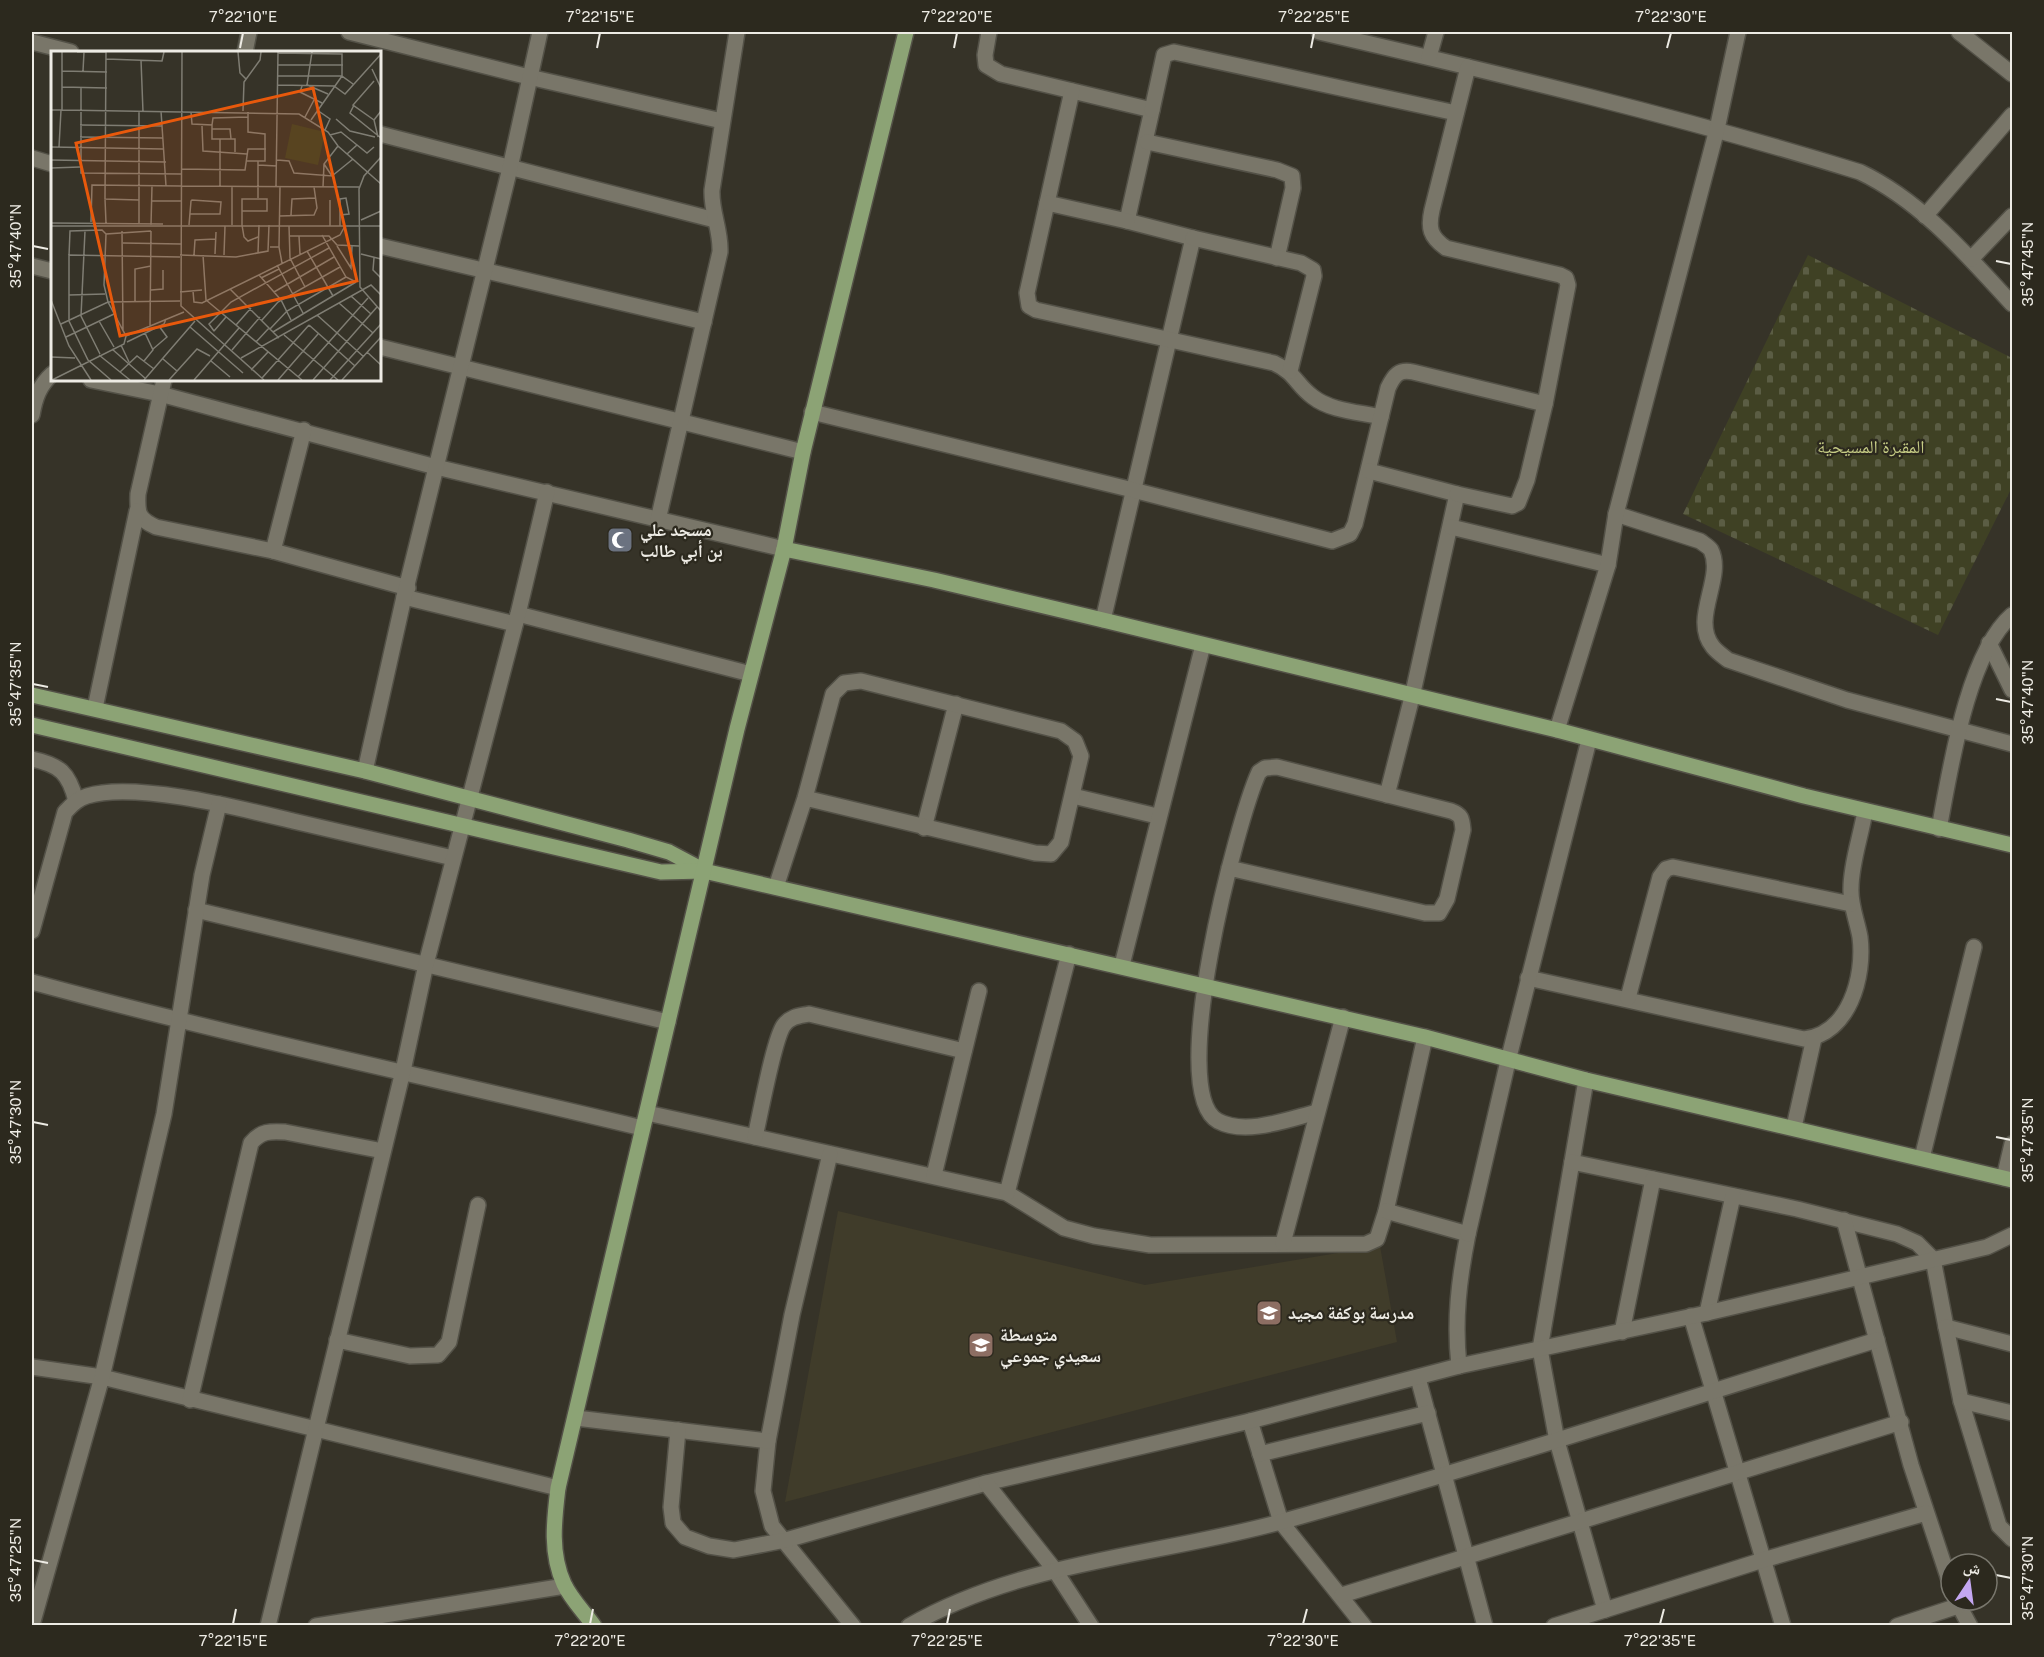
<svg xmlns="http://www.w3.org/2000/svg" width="2044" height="1657" viewBox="0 0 2044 1657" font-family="'Public Sans','Noto Naskh Arabic',sans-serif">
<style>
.built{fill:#403c2a}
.cemetery{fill:url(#cemetery-stones)}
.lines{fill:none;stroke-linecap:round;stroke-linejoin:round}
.minor-casing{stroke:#535147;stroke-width:18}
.major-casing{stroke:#535147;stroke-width:18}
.minor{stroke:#797669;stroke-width:15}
.major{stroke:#8ca375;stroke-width:15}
.ticks{fill:none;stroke:#edebe4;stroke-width:2}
.labels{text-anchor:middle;stroke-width:4.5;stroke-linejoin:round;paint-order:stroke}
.park-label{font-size:18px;fill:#c6cc85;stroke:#2c291e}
.poi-label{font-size:18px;font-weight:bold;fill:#edebe4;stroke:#2c291e;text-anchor:start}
.inset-road{fill:none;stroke:#7f7d73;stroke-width:1.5}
.view{fill:#e8590c;fill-opacity:0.15;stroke:#e8590c;stroke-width:3}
.inset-edge{fill:none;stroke:#edebe4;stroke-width:3}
.neatline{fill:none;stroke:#edebe4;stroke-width:2}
.ticks-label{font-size:15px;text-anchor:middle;fill:#edebe4}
</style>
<defs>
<pattern id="cemetery-stones" width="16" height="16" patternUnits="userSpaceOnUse" patternTransform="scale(1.5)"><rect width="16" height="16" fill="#3f4124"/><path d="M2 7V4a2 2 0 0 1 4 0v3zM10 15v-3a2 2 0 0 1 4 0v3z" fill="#5b5d44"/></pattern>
</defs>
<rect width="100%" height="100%" fill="#363328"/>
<polygon class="built" points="838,1211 1145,1285 1380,1246 1397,1342 785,1502"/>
<polygon class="cemetery" points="1808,255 2012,358 2012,487 1938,635 1683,514"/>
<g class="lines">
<g class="minor-casing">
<g id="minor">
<polyline points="349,32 529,77 722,121"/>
<polyline points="989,32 985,55 986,65 1001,74 1152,110 1127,221 1193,238 1103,620"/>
<path d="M1319 32C1501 74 1682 117 1860 172 1921 201 1967 255 2012 304"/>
<polyline points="1959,32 2012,74"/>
<polyline points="32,42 71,52"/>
<polyline points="245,52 249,32"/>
<polyline points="1429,57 1436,32"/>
<path d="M1072 91 1027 293 1029 306 1036 310 1274 363C1296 373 1296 385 1313 397 1331 411 1359 412 1381 417"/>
<polyline points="1152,110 1164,55 1174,52 1456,113"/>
<polyline points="380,134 715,220"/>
<polyline points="1147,142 1277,170 1292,176 1293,188 1277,258"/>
<polyline points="32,158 52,164"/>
<polyline points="1047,203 1127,221"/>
<polyline points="1925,216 2012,115"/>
<polyline points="1193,238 1301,263 1313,270 1314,276 1290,371"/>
<polyline points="380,246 704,322"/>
<polyline points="1971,259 2012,216"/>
<polyline points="32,266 52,271"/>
<polyline points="380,347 803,452"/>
<polyline points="91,380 160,394 436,467 784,549"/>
<path d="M164 380 138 494C137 513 138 519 156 527L273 551 408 588"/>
<path d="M812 412 1133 490 1332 541 1350 534 1355 524 1388 388C1394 375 1399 369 1413 372L1545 404"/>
<path d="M32 415C35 398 39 386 52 374"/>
<polyline points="1369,471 1457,494 1412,697 1387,795"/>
<path d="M1457 494 1512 506 1518 503 1527 480 1545 404 1568 285 1566 278 1560 275 1446 248C1430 237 1428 228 1432 210L1468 67"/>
<path d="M1616 514 1700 541C1704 544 1709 547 1711 550 1725 578 1690 619 1713 647 1717 652 1723 656 1728 660L1847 700 2012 744"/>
<path d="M658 520 720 252C721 230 711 212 712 190L737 32"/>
<polyline points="1451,527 1608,565"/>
<polyline points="273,551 304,430"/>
<polyline points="404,597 515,624"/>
<polyline points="518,614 751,674"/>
<polyline points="1989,643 2012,690"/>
<polyline points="95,708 137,511"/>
<polyline points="1557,730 1608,565 1616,514 1717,129 1738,32"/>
<path d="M32 759C60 765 69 773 76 801"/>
<polyline points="365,771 404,597 510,168 540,32"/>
<polyline points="1073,796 1157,816"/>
<polyline points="924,828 956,704"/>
<path d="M1939 829C1950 771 1967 654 2012 615"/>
<path d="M1229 868 1425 913H1439L1447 899 1463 830C1462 819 1462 815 1451 811L1277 767 1265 768 1259 772C1237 820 1165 1093 1218 1121 1246 1136 1289 1119 1317 1112"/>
<polyline points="776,887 805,798 833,694 844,683 861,681 1061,731 1075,741 1081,756 1061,842 1051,854 1035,853 805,798"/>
<polyline points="196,910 668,1022"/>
<path d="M32 931 65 812C72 805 77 799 87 796 135 781 243 809 293 821 347 833 400 846 453 858"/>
<polyline points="1122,965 1203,645"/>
<path d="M1528 978 1804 1039C1849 1034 1865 977 1860 937 1857 920 1850 905 1851 888 1851 863 1861 836 1865 811"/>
<path d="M32 982C234 1037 439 1079 642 1128"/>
<polyline points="1628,998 1660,877 1666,869 1673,867 1851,904"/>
<polyline points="1586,1080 1540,1349 1557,1441 1605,1610"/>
<polyline points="647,1113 1007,1193 1064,1228 1094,1236 1150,1245 1366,1244 1377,1239 1386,1211 1425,1037"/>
<polyline points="1794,1127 1814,1038"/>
<path d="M755 1137C760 1116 774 1038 784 1025 791 1016 800 1016 809 1014L964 1051"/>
<polyline points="830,1154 792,1315 768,1441 763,1491 772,1526 853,1626"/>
<polyline points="1922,1158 1974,947"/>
<polyline points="1572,1162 1797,1209 1897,1234 1917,1243 1933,1259 1946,1327 2012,1344"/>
<polyline points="934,1175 979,991"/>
<polyline points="2004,1178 2012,1144"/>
<polyline points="1007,1193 1069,954"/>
<path d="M1386 1211 1468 1234C1459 1279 1454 1320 1459 1366"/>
<polyline points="1844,1220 1911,1465 1951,1586"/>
<polyline points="1468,1234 1508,1061 1589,740"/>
<polyline points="1283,1243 1343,1017"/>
<polyline points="1707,1313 1733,1196"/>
<polyline points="1691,1316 1783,1626"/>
<polyline points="1946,1327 1961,1401 1999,1526 2012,1539"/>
<polyline points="1622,1332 1653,1179"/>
<polyline points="337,1340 410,1356 438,1355 449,1342 478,1205"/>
<polyline points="32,1367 102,1377 558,1488"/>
<polyline points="1418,1378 1485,1626"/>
<path d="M190 1400 251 1143C261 1131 270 1131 285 1132L383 1151"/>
<polyline points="1961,1401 2012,1413"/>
<polyline points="576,1418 768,1441"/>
<polyline points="1250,1421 1281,1522 1364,1626"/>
<polyline points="678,1430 671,1507 673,1523 685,1537 709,1546 734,1550 786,1540 986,1483 1250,1421 1459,1366 1707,1313 1987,1247 2012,1235"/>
<polyline points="1260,1454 1428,1413"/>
<polyline points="986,1483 1054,1569 1091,1626"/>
<polyline points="1342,1595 1901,1422"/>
<polyline points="1956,1600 1970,1626"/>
<polyline points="32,1625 102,1377 164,1114 202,875 219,804"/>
<polyline points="268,1626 403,1071 426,964 518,614 547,492"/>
<polyline points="316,1626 565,1586"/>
<path d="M909 1626C1024 1560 1159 1556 1284 1521 1483 1466 1679 1401 1877 1340"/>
<polyline points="1554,1626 1763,1560 1926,1513"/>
<polyline points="1897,1626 1958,1606"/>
</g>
</g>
<g class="major-casing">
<g id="major">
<polyline points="784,549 934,580 1103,620 1557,730 1804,796 2012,845"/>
<polyline points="32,695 365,771 628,840 669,852 701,869"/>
<polyline points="32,725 661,872 704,871 1425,1037 1586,1080 2012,1180"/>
<path d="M594 1626C585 1613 571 1599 564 1584 550 1553 554 1521 558 1488L737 729 784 549 803 452 906 32"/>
</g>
</g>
<use href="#minor" class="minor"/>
<use href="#major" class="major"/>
</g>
<path class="ticks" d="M240 48 243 33M597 48 600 33M954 48 957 33M1311 48 1314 33M1667 48 1671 33M33 246 48 249M1996 261 2011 264M33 684 48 687M1996 699 2011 702M33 1122 48 1125M1996 1137 2011 1140M33 1560 48 1563M1996 1575 2011 1578M233 1624 236 1609M590 1624 593 1609M947 1624 950 1609M1303 1624 1307 1609M1660 1624 1664 1609"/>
<defs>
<g id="mosque-square" transform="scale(1.35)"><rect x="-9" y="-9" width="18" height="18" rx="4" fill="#6b7280" stroke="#2c291e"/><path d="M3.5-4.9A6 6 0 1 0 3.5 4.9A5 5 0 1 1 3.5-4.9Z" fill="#fff"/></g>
<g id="school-square" transform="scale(1.35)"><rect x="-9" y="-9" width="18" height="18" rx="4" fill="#8d6e63" stroke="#2c291e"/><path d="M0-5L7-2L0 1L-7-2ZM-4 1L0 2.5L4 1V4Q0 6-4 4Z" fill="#fff"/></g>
</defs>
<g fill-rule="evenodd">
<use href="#mosque-square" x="620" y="540"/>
<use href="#school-square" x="1269" y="1313"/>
<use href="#school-square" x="981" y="1345"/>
</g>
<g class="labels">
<g class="park-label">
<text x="1871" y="453">المقبرة المسيحية</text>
</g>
<g class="poi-label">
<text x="640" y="536">مسجد علي<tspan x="640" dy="21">بن أبي طالب</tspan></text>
<text x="1288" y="1319">مدرسة بوكفة مجيد</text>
<text x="1000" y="1341">متوسطة<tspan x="1000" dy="21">سعيدي جموعي</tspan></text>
</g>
</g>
<g transform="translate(51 51)">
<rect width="330" height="330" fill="#363328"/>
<path d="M241 73 274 81 267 114 234 107Z" fill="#3f4124"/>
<path class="inset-road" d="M11 1V59L248 63 277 81 287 95 330 133M26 1H55M55 1 54 148 88 149M131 1 130 255 213 329M187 1 189 22 195 28M261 1 256 34 277 43M227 2 291 3V25L302 33M55 8 111 10 113 1M90 9 92 61M227 14H292M321 18 330 37M11 20 56 21M32 20 33 1M227 25H291M227 34 283 35 294 43 330 3M251 35 249 41 271 52M11 36 56 37M30 37V122L130 123M303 54 299 62 330 87M0 59H10L8 96M266 59 279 68 274 79M110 60 115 135M192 60 193 31 209 9 210 1M140 61 141 73 161 74V88H169V135M197 61V81L214 83V110H207M254 66 263 49M285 68 299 80 324 86M260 69 291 25M323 69 302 54 323 30M29 74 111 75M161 74 162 67 197 66M151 75 152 100 196 103M161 78H179L180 88M279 84 290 81 306 94M29 86 112 87M327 86 323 69 330 60M169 88H184V101M0 96 113 98M296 103 306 94 316 102 323 96M330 106 313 125 308 138 309 236 330 260M0 109 115 111M226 109 238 110 243 122 281 125 273 113M196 110H207V147M207 114 226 115M0 117 29 116M130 118 194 119 197 98H215M281 125 302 108M130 135 308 136M225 135 227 1M272 136 273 113 287 95M54 148 55 172M101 150H130M191 160H216V148H191V174L193 186 197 190 207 186M240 164 241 148 264 147M228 165 263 164 266 157 263 136M310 169 330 160M40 171 41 134 130 135M0 172 112 173M88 172V61M100 174 101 135M138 174 140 150 141 149 170 151 169 163H139M181 174V135M0 175H330M238 175 239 207 254 236M279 175V149M289 175V148L295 147 298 163 289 164M34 180 30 265 49 303M71 180 72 280M100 180 55 183 53 234 57 251 75 285 133 261M271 184 295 226 305 231M238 185H278L286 194 308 195M248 185 249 203M72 192 130 193M286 195 300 217 301 195M219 196H228L231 212M228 196 229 135M256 200 282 245M207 202 208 174M164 203 165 181M310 203 330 208M129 204 185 206 217 200 218 174M143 204 144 189 165 188M152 204 155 249 251 329M173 204 174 175M18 205 19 180 51 179 55 183M323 207 322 219 330 227M226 214 252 262M208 224 230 249 240 269M210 227 228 218M179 238 228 287M100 239 112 238V219M142 240 143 251 151 252 289 184 294 175M129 241 151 239M223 241 283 206M18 244 54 243M300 245 320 263M0 249 18 295 40 329M84 250V218L100 215M288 252 322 282M266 264 313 306M211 269 227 251 289 216M48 270 63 296M10 273 57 251 129 250M185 274 200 257M258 274 304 315M99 275 100 180M139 276 192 322M219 278 236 260 295 226M163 280 158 273 180 251 278 197M163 280 175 266M222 281 305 231M233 284 287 329M15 286 63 263M76 291 113 273 115 268M205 291 218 277M70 294 78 311M61 298 95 328M102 298 116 286 108 275M181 299 209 266M316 301 330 314M48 304 79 329M0 306 24 307M190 307 320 234 330 244M112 308 126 320M93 310 102 299 94 282M160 310 179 326M200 319 217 301M69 321 86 305 103 318M247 326 317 247M211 327 258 274M1 329 73 293 75 285M60 329 37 309 18 270V204L129 206M93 329 144 270M118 329 146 298 159 305M143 329 188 277M227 329 267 283M262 329 326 256M279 329 330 273M291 329 330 286"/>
<path class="view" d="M262 37 306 230 69 285 25 92Z"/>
<rect width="330" height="330" class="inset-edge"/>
</g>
<rect width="2044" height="1657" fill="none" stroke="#2c291e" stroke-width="66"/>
<g transform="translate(1969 1582) rotate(13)"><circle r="28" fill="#2c291e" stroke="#79776d" stroke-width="1.5"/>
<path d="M0-4.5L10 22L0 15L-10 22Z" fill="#c4a7f1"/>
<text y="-9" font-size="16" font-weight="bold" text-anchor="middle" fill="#edebe4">ش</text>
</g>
<rect x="33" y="33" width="1978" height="1591" class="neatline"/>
<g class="ticks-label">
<text x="243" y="22">7°22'10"E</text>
<text x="600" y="22">7°22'15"E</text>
<text x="957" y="22">7°22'20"E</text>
<text x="1314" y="22">7°22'25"E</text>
<text x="1671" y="22">7°22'30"E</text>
<text transform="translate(16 246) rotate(-90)" y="5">35°47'40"N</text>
<text transform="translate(2028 264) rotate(-90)" y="5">35°47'45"N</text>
<text transform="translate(16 684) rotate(-90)" y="5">35°47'35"N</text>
<text transform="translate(2028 702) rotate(-90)" y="5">35°47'40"N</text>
<text transform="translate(16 1122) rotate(-90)" y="5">35°47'30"N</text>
<text transform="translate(2028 1140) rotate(-90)" y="5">35°47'35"N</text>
<text transform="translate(16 1560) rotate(-90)" y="5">35°47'25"N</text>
<text transform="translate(2028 1578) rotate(-90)" y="5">35°47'30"N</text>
<text x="233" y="1646">7°22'15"E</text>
<text x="590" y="1646">7°22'20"E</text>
<text x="947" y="1646">7°22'25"E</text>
<text x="1303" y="1646">7°22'30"E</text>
<text x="1660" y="1646">7°22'35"E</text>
</g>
</svg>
